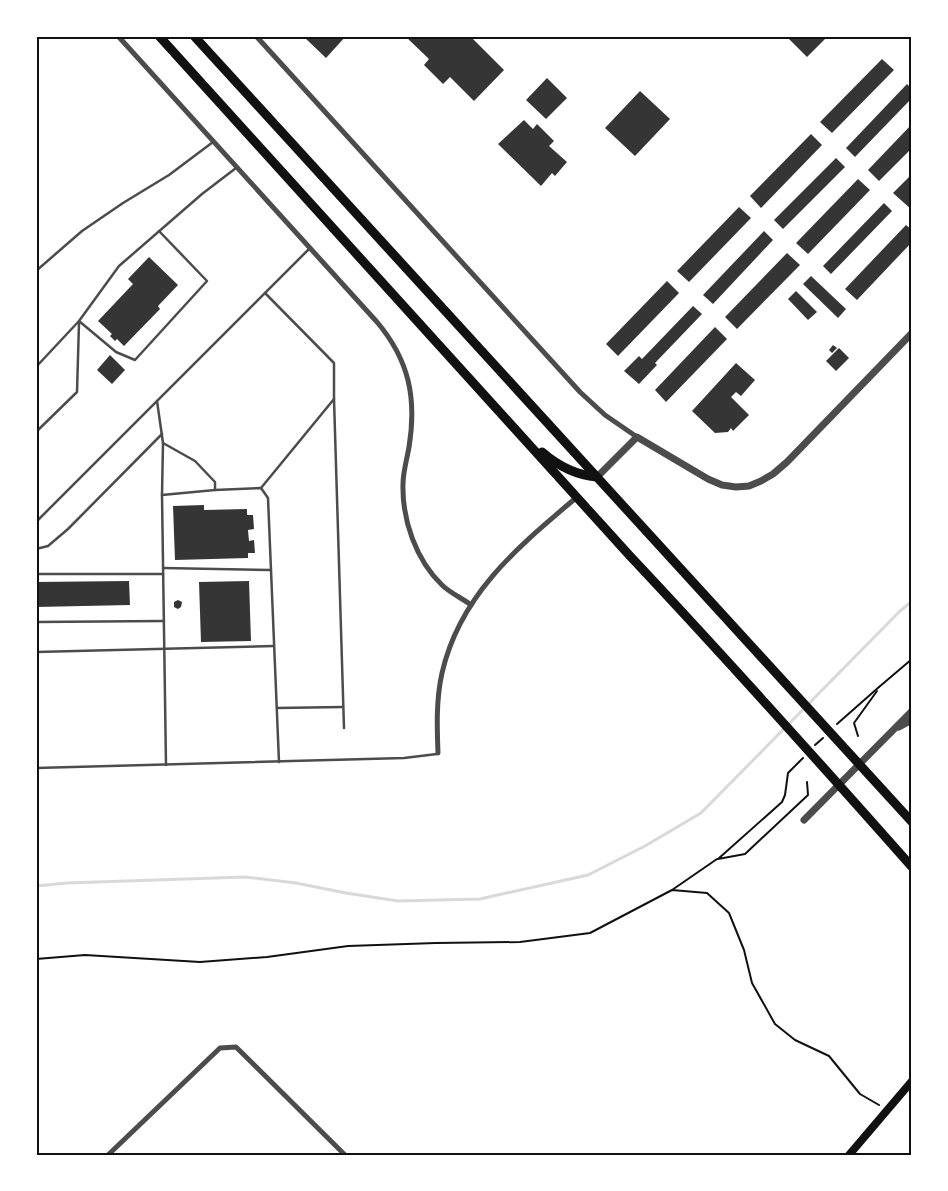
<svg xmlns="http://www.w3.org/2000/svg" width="948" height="1191" viewBox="0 0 948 1191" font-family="'Roboto Serif',serif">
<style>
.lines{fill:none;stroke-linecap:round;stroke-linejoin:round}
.stream{stroke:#d9d9d9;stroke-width:3}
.building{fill:#353535}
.path{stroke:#111;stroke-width:2}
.service{stroke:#4c4c4c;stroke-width:2.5}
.minor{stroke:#4c4c4c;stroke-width:5}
.tertiary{stroke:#4c4c4c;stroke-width:7}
.secondary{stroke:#111;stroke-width:8}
.trunk{stroke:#111;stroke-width:9}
.neatline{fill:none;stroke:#111;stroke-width:2}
</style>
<rect width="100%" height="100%" fill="#fff"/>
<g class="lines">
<polyline class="stream" points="36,886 67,883 245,877 296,883 346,893 398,901 480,899 588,875 645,846 701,813 899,612 912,601"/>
</g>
<g class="building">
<polygon points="303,36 346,36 326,58"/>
<polygon points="405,36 470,36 504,70 474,101 450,77 443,84 424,65 429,59"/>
<polygon points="786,36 828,36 807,57"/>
<polygon points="882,59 894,70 832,133 820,122"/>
<polygon points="547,78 567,98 546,119 526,100"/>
<polygon points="907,84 912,89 912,98 855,157 846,148"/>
<polygon points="640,91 670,119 635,156 605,128"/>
<polygon points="524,120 533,129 537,124 554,141 549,146 567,162 555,176 552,173 541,186 498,144"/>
<polygon points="912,124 912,148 879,181 868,170"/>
<polygon points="811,134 822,145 761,208 750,196"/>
<polygon points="836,158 845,167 783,229 774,220"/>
<polygon points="912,174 912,210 893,193"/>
<polygon points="858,179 870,190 808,254 796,243"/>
<polygon points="884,203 892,211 831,274 823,266"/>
<polygon points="739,207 751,218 689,282 677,271"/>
<polygon points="906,225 912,230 912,242 857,300 845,289"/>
<polygon points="764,231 773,240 713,304 703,295"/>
<polygon points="787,253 800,265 737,329 725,317"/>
<polygon points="149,257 178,285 158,306 160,309 124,346 117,339 115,341 110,336 112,334 98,321 133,284 128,279"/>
<polygon points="811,276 846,309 838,318 803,284"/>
<polygon points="667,281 679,293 618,356 606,344"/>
<polygon points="796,291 817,312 808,320 788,299"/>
<polygon points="693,306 702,314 655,363 657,365 639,384 624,371 639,356 642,359"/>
<polygon points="715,327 727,339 666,402 655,390"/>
<polygon points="833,345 837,348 832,353 829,350"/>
<polygon points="839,348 849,358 836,371 826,361"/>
<polygon points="110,355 125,370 112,384 97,370"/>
<polygon points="736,363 755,380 741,396 736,392 731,397 749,415 733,431 731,428 728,432 715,433 692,411"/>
<polygon points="204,505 204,510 247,509 247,515 253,515 254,529 248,530 249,541 254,540 255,553 248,553 248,558 175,560 173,506"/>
<polygon points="129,581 130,605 36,607 36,582"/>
<polygon points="249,581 251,641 201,642 199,582"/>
<polygon points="178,600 182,602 181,607 178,609 174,607 174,602"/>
</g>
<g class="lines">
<g class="path">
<polyline points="879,687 912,659"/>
<polyline points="837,724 879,687"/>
<polyline points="858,736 854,723 877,691"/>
<polyline points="815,745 823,738"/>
<polyline points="803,758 788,773 785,795 782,802 718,859 745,854 808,795 807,782"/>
<polyline points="672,890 717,859"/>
<polyline points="36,959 85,955 200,962 267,957 348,946 436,943 520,942 590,933 672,890 707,893 729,913 744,950 752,983 775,1024 795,1040 829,1056 860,1094 879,1105"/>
</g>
<g class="service">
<polyline points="36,271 82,231 123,203 169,175 213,142"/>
<polyline points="265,293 334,363 334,399"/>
<polyline points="79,321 116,352 135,360 207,281 159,231"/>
<polyline points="36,367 79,321 119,266 202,194 236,168"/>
<polyline points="157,401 163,443 195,461 215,482 215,490"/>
<polyline points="36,432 77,392 79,323"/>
<polyline points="261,488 334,399 344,728"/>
<polyline points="162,495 163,443"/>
<polyline points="36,522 309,249"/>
<polyline points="36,549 48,546 68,529 162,434"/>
<polyline points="163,568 271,570"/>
<polyline points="36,574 163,574"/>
<polyline points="36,622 164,621"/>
<polyline points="36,652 274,646"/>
<polyline points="277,708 343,707"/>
<polyline points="166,765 162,495 215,490 261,488 268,498 279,762"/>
<polyline points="36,768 404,758 437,754"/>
</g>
<g class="minor">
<path d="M118 36 377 322C409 360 417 398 409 447 407 459 403 472 403 484 402 520 416 560 442 585 450 593 462 598 471 605"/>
<polyline points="256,36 580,392 605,415 637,437"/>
<path d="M438 753C437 727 436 700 442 673 460 594 518 547 577 497"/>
<polyline points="108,1155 220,1048 236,1047 345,1155"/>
</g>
<g class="tertiary">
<polyline points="597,477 637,437 708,479 722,485 736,487 749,486 761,481 773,474 787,462 912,333"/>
<polyline points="899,727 912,720"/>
<polyline points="804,820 912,711"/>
</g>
<polyline class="secondary" points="849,1155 912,1081"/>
<g class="trunk">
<path d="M159 36 630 556C726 658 819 762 912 867"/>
<polyline points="194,36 912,822"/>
<path d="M542 452C558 466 576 475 597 477"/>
</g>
</g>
<rect width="948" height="1191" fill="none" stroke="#ffffff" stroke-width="75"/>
<rect x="38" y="38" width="872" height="1116" class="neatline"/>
</svg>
